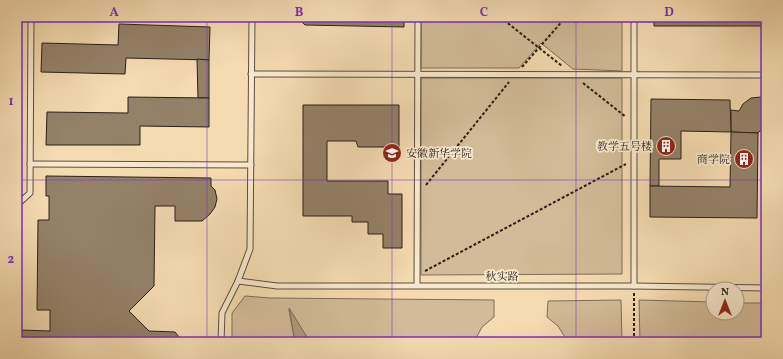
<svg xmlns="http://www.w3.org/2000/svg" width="783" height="359" viewBox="0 0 783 359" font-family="Vollkorn,'Noto Serif SC',serif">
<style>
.green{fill:#d2bb98;stroke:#7e6d58}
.water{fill:#b09b7e;stroke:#7a6955}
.building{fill:#948168;stroke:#2a1f18}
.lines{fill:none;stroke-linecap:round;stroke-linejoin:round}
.service-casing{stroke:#5d4e3e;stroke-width:7}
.path{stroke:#2a1f18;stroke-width:2;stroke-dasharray:3 2;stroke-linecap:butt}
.service{stroke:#f8e8cd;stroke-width:5}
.grid{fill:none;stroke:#7b2cbf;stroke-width:1;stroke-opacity:0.55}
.labels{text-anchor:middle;stroke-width:3.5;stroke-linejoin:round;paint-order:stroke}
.poi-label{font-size:11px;fill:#2a1f18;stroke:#f8e8cd;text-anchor:end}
.street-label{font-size:11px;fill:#2a1f18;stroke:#f8e8cd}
.neatline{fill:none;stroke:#7b2cbf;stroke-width:1.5}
.grid-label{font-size:13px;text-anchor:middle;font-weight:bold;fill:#7b2cbf}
</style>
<rect width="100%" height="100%" fill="#f5dbb2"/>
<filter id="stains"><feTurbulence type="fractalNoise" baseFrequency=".005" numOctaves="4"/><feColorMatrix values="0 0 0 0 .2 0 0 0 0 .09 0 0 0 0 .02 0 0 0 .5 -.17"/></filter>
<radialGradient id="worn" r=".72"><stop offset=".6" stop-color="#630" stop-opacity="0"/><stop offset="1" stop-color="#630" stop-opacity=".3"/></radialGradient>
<g class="green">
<polygon points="421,17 622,17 622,71 573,69 541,43 519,68 421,68"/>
<polygon points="421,78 622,78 622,274 421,275"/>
<polygon points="245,296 270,298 494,300 494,317 482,327 474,342 310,342 289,310 295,342 232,342 232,313"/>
<polygon points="621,300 622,342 568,342 558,326 547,317 548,301"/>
<polygon points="639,300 713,302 713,313 737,313 737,303 766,303 766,342 640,342"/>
</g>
<polygon class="water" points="289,308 310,342 295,342"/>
<g class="building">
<polygon points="299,17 404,17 404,27 305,25 299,19"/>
<polygon points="654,17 758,17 766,24 766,26 654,26"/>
<polygon points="119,24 210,27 209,60 126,58 125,74 41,72 42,43 118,45"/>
<polygon points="197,59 209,60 209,98 198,98"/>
<polygon points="128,97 209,98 209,127 140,126 140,145 46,145 47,112 128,113"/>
<polygon points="761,97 766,101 766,125 758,133 731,132 731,110 739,111 743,104 751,98"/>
<polygon points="651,99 730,100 731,132 681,131 681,159 659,159 659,186 650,186"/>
<polygon points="303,105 399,105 399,147 358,147 356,141 327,141 327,181 388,181 388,194 402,194 402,248 383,248 383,234 368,234 368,222 352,222 352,216 303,216"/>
<polygon points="731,132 758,133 757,218 650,217 650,186 730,187"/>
<polygon points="46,176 211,178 211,186 215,190 217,199 215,207 210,214 202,221 175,221 175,206 155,206 154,286 129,311 149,331 175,332 183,342 21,342 21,330 50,331 50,310 37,310 38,220 49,220 49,196 46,196"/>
</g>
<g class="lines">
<g class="service-casing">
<g id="service">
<polyline points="251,74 766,75"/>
<polyline points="30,164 251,165"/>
<polyline points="17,205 30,193 31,17"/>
<polyline points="238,281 277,286 634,286 766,288"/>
<polyline points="417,285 418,17"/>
<polyline points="634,286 634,17"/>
<polyline points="221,342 222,313 238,281 250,249 252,17"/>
</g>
</g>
<g class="path">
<polyline points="500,17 562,66"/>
<polyline points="522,67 566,17"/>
<polyline points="583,83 626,117"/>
<polyline points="426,185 509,82"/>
<polyline points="425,271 626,164"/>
<polyline points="634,293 634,342"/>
</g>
<use href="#service" class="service"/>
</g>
<path class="grid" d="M207 17V342M392 17V342M576 17V342M17 180H766"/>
<defs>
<g id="building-disc" transform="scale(1)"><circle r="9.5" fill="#8f2418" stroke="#f8e8cd"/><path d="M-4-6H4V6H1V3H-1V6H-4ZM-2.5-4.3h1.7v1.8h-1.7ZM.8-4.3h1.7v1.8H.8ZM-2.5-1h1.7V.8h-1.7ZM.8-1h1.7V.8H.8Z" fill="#fff"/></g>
<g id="university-disc" transform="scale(1)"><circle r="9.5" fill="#8f2418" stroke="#f8e8cd"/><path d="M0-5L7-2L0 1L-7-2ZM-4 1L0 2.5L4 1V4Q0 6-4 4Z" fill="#fff"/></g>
</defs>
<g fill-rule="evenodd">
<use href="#building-disc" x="666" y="146"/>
<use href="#university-disc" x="392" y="153"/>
<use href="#building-disc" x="744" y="159"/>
</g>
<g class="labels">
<g class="poi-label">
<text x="652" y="150">教学五号楼</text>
<text x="406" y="157" text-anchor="start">安徽新华学院</text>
<text x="730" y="163">商学院</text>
</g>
<g class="street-label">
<text x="502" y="280">秋实路</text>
</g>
</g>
<rect width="783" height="359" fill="none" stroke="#f5dbb2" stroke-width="44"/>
<g transform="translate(725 301)"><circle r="19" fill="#f8e8cd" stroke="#a69885"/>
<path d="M0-3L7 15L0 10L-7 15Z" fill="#8f2418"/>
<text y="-6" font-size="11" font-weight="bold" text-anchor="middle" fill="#2a1f18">N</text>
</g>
<rect x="22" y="22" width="739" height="315" class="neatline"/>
<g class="grid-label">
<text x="114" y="16">A</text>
<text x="299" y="16">B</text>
<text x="484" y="16">C</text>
<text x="669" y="16">D</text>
<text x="11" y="105">1</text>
<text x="11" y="263">2</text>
</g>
<rect width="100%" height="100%" filter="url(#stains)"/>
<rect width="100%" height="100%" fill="url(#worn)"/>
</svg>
